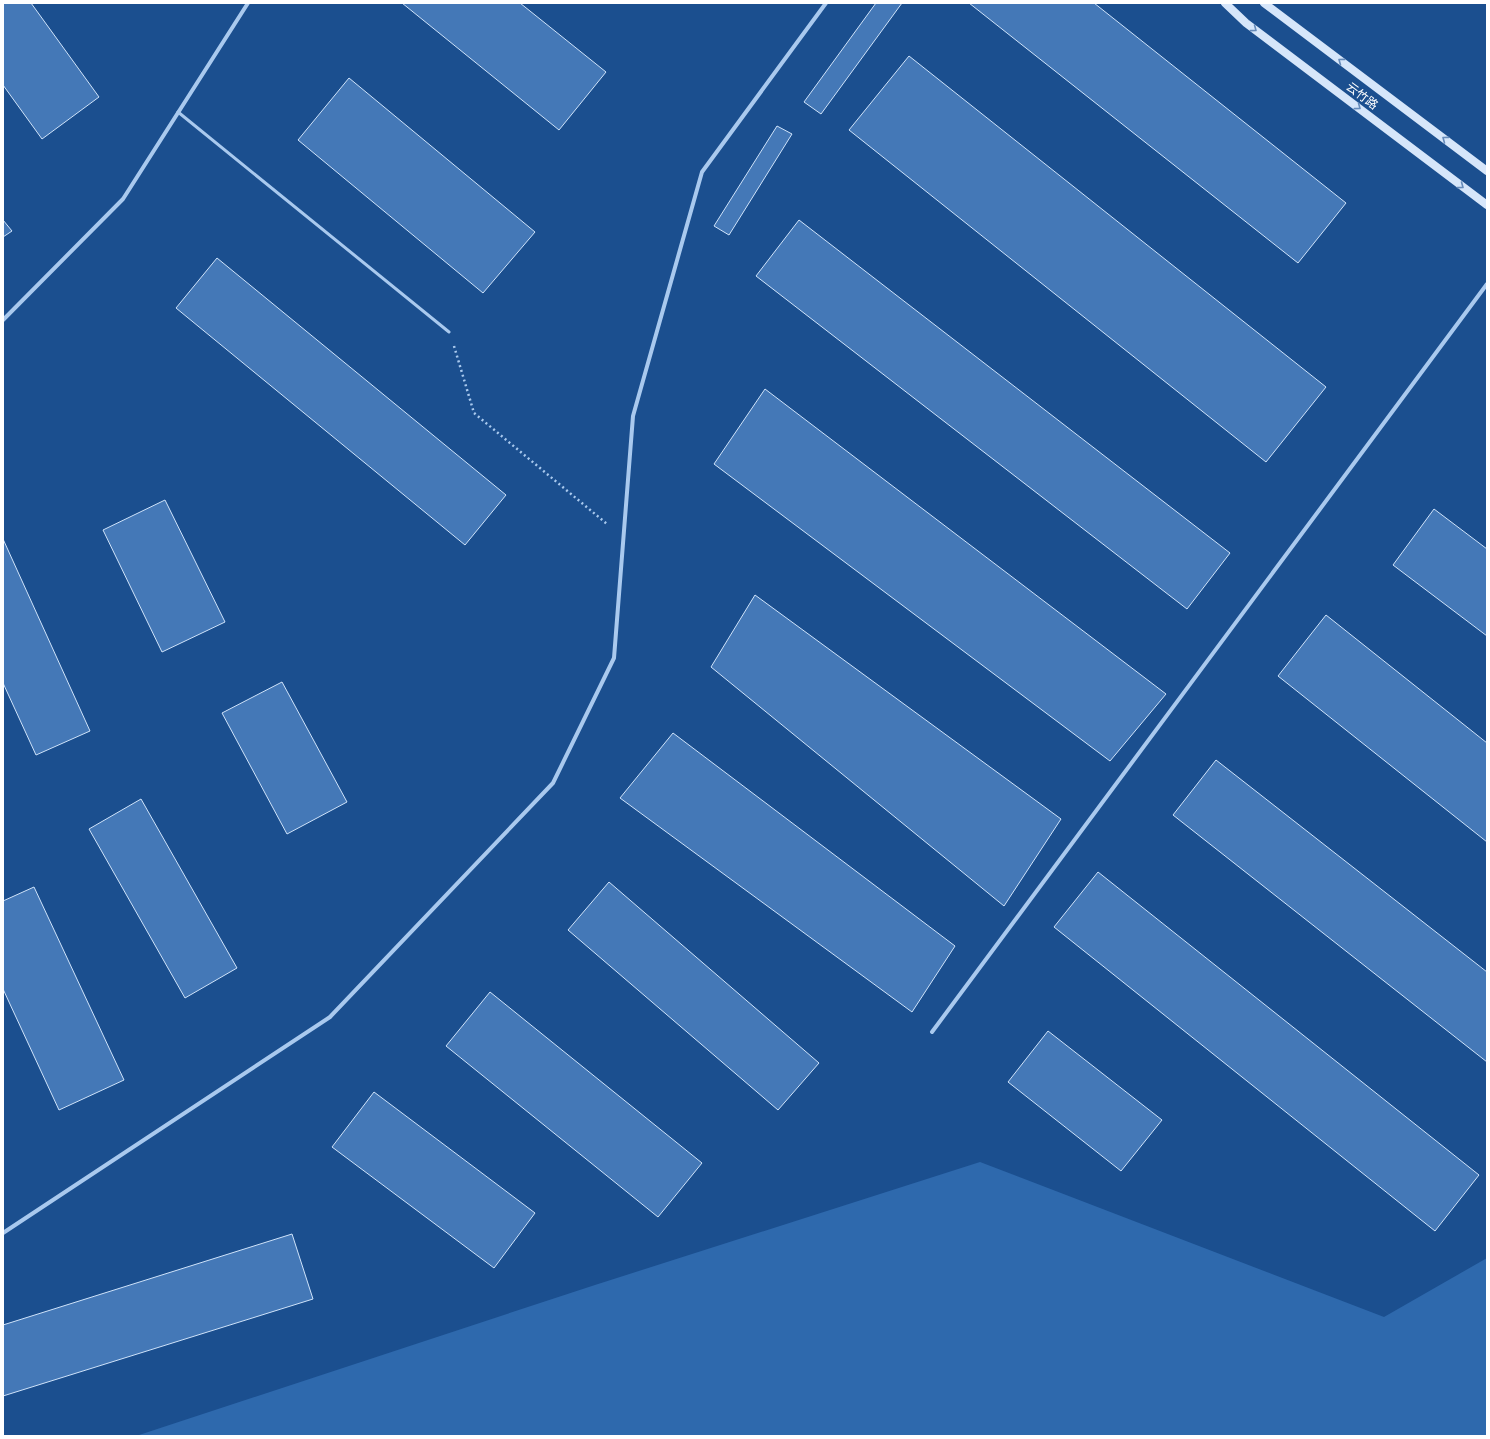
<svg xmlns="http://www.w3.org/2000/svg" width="1490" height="1439" viewBox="0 0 1490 1439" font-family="Arial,'Noto Sans SC',sans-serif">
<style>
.green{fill:#2e69ad}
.building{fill:#4478b7;stroke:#cfe3fa}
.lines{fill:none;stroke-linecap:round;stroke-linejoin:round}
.path{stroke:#a9c9ee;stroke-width:2.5;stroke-dasharray:2 3;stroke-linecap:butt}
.service{stroke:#a9c9ee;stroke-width:3}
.minor{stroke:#a9c9ee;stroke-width:4}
.secondary{stroke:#d6e6fa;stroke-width:8}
.oneway{stroke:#668bba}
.labels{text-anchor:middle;stroke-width:3;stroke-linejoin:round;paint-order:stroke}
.street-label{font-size:12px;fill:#fff;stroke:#1b4f8f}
</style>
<rect width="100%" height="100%" fill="#1b4f8f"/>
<polygon class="green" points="980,1162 1384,1317 1487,1258 1487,1436 136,1436 595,1285"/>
<g class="building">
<polygon points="3,3 31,3 99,97 42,139 3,85"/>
<polygon points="402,3 520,3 606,72 559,130"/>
<polygon points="876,3 902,3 821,114 804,102"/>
<polygon points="969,3 1094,3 1346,203 1298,263"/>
<polygon points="909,56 1326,387 1266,462 849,130"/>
<polygon points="349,78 535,232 483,293 298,140"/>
<polygon points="777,126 792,134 729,235 714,226"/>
<polygon points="3,220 12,231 3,237"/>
<polygon points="799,220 1230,553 1187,609 756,276"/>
<polygon points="217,258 506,495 465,545 176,308"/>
<polygon points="765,389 1166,694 1110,761 714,464"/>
<polygon points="165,500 225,622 162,652 103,530"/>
<polygon points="1434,509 1487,549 1487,636 1393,565"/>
<polygon points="3,539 90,731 36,755 3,683"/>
<polygon points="755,595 1061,819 1004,906 711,667"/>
<polygon points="1326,615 1487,743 1487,842 1278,676"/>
<polygon points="282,682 347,802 287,834 222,713"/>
<polygon points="673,733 955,946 912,1012 620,798"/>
<polygon points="1216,760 1487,972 1487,1062 1173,815"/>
<polygon points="141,799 237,968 185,998 89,829"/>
<polygon points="1098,872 1479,1175 1435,1231 1054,927"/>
<polygon points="609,882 819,1063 778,1110 568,930"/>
<polygon points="34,887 124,1080 59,1110 3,989 3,901"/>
<polygon points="490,992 702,1163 658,1217 446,1046"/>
<polygon points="1048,1031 1162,1120 1121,1171 1008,1082"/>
<polygon points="374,1092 535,1213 494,1268 332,1147"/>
<polygon points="292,1234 313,1299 3,1396 3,1325"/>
</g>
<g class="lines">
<polyline class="path" points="454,346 474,413 607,524"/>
<polyline class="service" points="178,112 449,332"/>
<g class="minor">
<polyline points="3,320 123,199 248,3"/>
<polyline points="932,1032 1487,284"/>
<polyline points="3,1233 330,1017 553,783 614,658 633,416 702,172 826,3"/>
</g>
<g class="secondary">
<polyline points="1225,3 1246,23 1487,205"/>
<polyline points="1264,3 1487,171"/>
</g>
</g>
<defs><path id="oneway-chevron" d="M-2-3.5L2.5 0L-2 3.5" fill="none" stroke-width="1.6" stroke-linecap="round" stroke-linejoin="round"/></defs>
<g class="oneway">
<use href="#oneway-chevron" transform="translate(1254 29) rotate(37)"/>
<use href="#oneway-chevron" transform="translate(1341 61) rotate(-143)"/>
<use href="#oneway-chevron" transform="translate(1358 107) rotate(37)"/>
<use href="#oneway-chevron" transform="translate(1445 139) rotate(-143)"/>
<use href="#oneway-chevron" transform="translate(1461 186) rotate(37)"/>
</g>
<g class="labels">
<g class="street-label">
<text transform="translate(1362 96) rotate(37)" y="4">云竹路</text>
</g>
</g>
<rect width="1490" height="1439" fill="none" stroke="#ffffff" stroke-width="8"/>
</svg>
